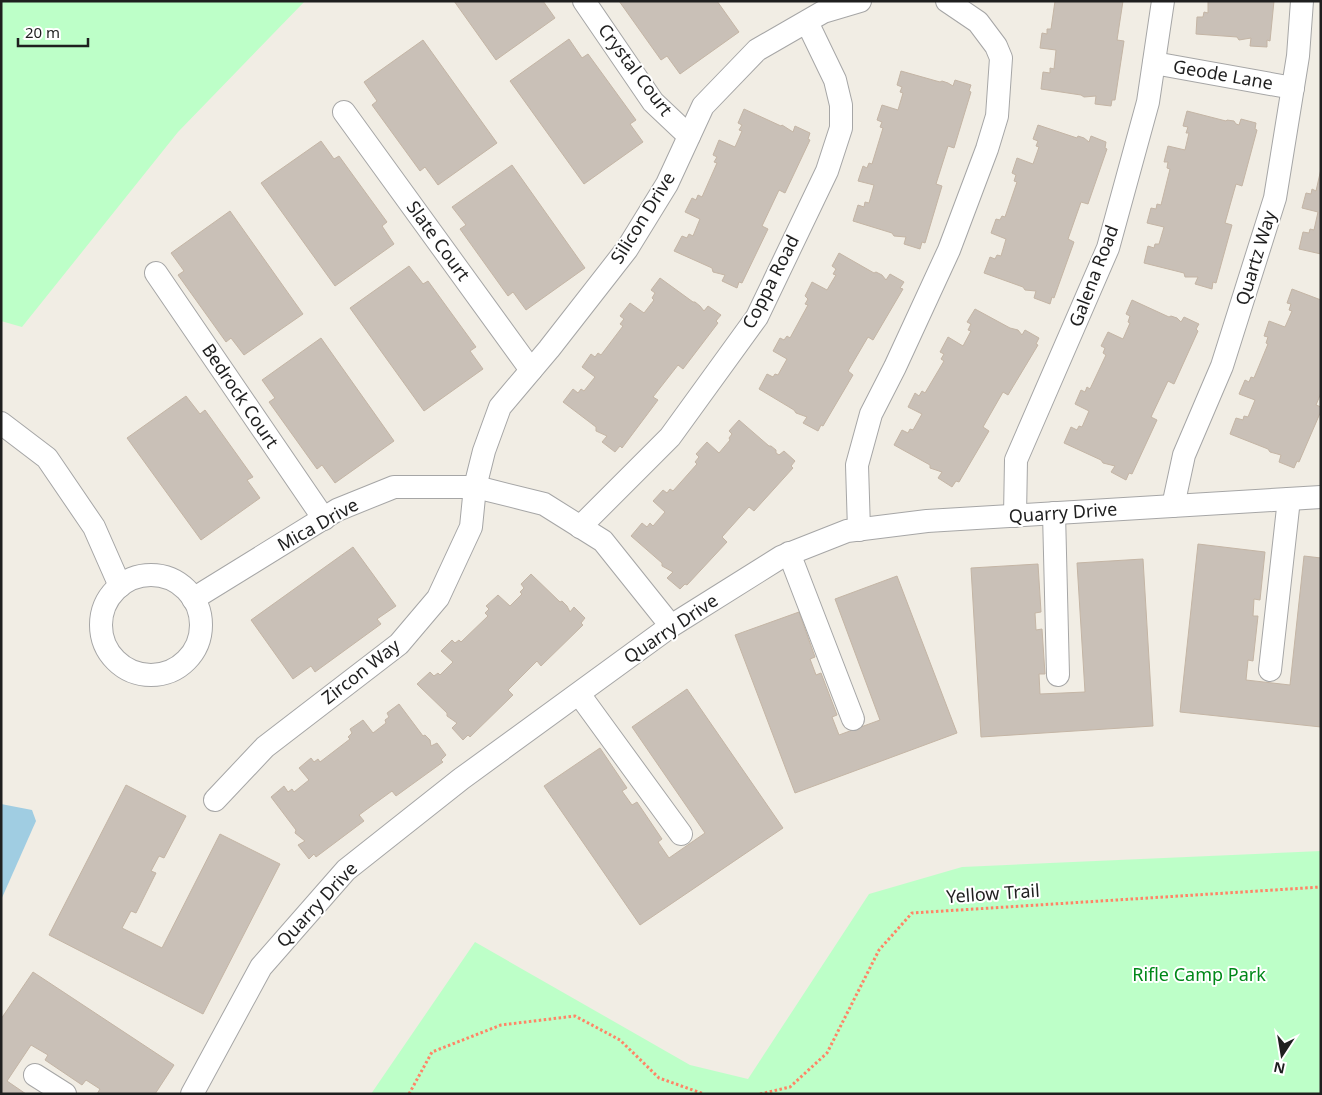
<svg xmlns="http://www.w3.org/2000/svg" width="1322" height="1095" viewBox="0 0 1322 1095" font-family="'Noto Sans',sans-serif">
<style>
.park{fill:#bdffc8}
.water{fill:#a0cde2}
.building{fill:#c9c0b7;stroke:#c4b5a5}
.lines{fill:none;stroke-linecap:round;stroke-linejoin:round}
.minor-casing{stroke:#a6a6a6;stroke-width:24}
.path{stroke:#ff8466;stroke-width:3;stroke-dasharray:2.5 2.5;stroke-linecap:butt}
.minor{stroke:#fff;stroke-width:22}
.labels{text-anchor:middle;stroke-width:4;stroke-linejoin:round;paint-order:stroke}
.street-label{font-size:18px;fill:#1f1f1f;stroke:#fff}
.park-label{font-size:18px;fill:#018819;stroke:#fff}
</style>
<rect width="100%" height="100%" fill="#f1ede4"/>
<g class="park">
<polygon points="1,1 305,1 178,132 22,327 1,321"/>
<polygon points="1321,851 1321,1094 371,1094 475,942 690,1065 748,1079 869,894 962,867"/>
</g>
<polygon class="water" points="1,804 32,810 36,821 1,900"/>
<g class="building">
<polygon points="454,1 543,1 555,18 496,60"/>
<polygon points="619,1 717,1 739,32 680,74 667,56 661,60"/>
<polygon points="1055,1 1123,1 1117,40 1124,41 1115,100 1112,100 1111,106 1095,104 1096,96 1084,97 1081,95 1041,89 1043,72 1050,73 1050,68 1054,69 1056,50 1040,48 1042,33 1047,34 1047,29 1051,29"/>
<polygon points="1208,1 1274,1 1270,41 1267,40 1267,47 1250,46 1251,38 1239,40 1237,37 1196,34 1197,17 1203,17 1204,12 1208,13"/>
<polygon points="569,39 582,58 588,54 636,120 630,124 643,142 584,184 510,81"/>
<polygon points="423,40 497,143 438,185 425,167 420,171 372,105 377,101 364,82"/>
<polygon points="901,71 940,82 942,81 948,83 953,86 955,80 971,85 969,91 971,92 954,148 948,146 936,184 942,186 925,243 922,242 920,249 904,244 906,237 894,236 892,233 853,221 858,205 864,207 865,202 869,203 874,185 858,181 863,166 867,168 869,163 872,164 883,128 880,127 882,122 877,120 882,105 898,110 903,93 900,92 902,87 897,85"/>
<polygon points="744,109 781,126 782,125 793,132 795,126 810,133 808,139 810,140 785,193 779,190 762,226 768,229 742,283 739,282 737,288 722,281 725,275 713,272 712,268 674,251 682,236 687,238 689,234 693,236 700,219 685,212 692,198 696,200 698,195 702,197 717,163 714,162 717,157 713,155 719,140 735,147 742,131 739,130 742,125 738,123"/>
<polygon points="1187,111 1226,121 1227,120 1234,121 1236,124 1239,125 1241,119 1256,123 1255,129 1257,130 1242,186 1236,184 1225,223 1232,225 1216,283 1213,282 1212,289 1195,284 1198,277 1185,277 1184,273 1144,263 1148,246 1154,248 1155,244 1159,244 1164,227 1147,223 1151,208 1156,209 1157,204 1161,205 1170,169 1167,168 1168,162 1164,162 1168,146 1185,150 1189,133 1186,133 1188,127 1183,126"/>
<polygon points="1038,125 1077,138 1078,136 1084,138 1089,142 1091,136 1106,142 1105,148 1107,149 1088,204 1081,202 1068,239 1074,242 1054,298 1052,297 1050,304 1034,298 1036,291 1025,290 1023,287 984,273 990,257 995,259 997,255 1001,256 1006,239 991,233 996,219 1000,220 1002,216 1005,217 1017,182 1014,181 1016,175 1012,173 1017,158 1033,164 1039,147 1036,146 1038,141 1033,139"/>
<polygon points="321,141 334,159 339,156 387,222 382,226 394,244 335,286 261,183"/>
<polygon points="512,165 585,268 526,310 513,292 508,296 460,229 466,225 452,207"/>
<polygon points="1321,169 1321,254 1299,249 1303,232 1309,233 1310,229 1314,230 1318,212 1302,208 1306,193 1311,194 1312,189 1316,191"/>
<polygon points="230,211 303,314 244,355 231,338 226,342 178,275 184,271 171,253"/>
<polygon points="839,253 874,273 876,272 882,275 886,280 890,274 904,282 900,288 903,289 873,340 868,337 848,371 853,375 823,426 821,425 818,431 803,423 807,417 796,413 794,410 759,389 767,374 773,377 775,374 778,375 787,359 773,351 780,338 784,340 787,336 790,338 808,305 805,304 808,299 805,296 812,282 827,290 836,275 833,274 836,269 832,266"/>
<polygon points="409,266 423,284 428,281 476,347 470,351 483,369 424,411 350,308"/>
<polygon points="660,278 693,302 695,302 700,306 704,311 708,306 721,315 716,321 718,323 683,369 678,365 653,397 658,400 622,448 620,446 615,452 602,442 607,436 596,431 596,427 563,402 573,389 578,393 581,389 584,391 595,377 582,367 591,354 595,357 598,353 601,355 623,326 620,324 624,319 620,316 630,303 644,313 654,300 652,298 655,293 651,290"/>
<polygon points="1292,289 1321,300 1321,393 1316,405 1321,407 1321,411 1299,462 1297,461 1294,468 1279,462 1281,455 1270,452 1268,449 1230,434 1236,418 1243,420 1244,416 1248,417 1255,400 1239,394 1245,380 1249,382 1251,377 1254,378 1268,344 1266,343 1268,337 1264,336 1269,321 1285,327 1292,311 1289,310 1291,304 1287,303"/>
<polygon points="1132,300 1169,317 1171,316 1177,318 1181,322 1184,317 1199,324 1196,329 1198,331 1174,384 1168,381 1151,417 1157,420 1132,474 1129,473 1126,480 1111,472 1115,466 1103,463 1101,460 1064,443 1071,427 1077,430 1079,426 1082,427 1089,411 1075,404 1081,390 1085,392 1087,387 1090,389 1106,355 1103,353 1105,348 1101,346 1108,332 1123,339 1130,323 1128,322 1130,316 1126,314"/>
<polygon points="975,309 1010,328 1018,330 1022,335 1025,330 1039,338 1036,344 1038,345 1008,395 1003,392 983,427 989,431 959,482 956,481 952,487 938,478 942,472 930,468 930,465 894,445 902,430 908,433 910,429 913,430 922,414 908,407 915,393 919,396 922,391 925,393 944,361 941,359 944,354 940,352 948,337 963,346 971,331 968,330 971,324 967,322"/>
<polygon points="321,338 394,441 335,483 322,465 317,469 269,402 275,398 262,380"/>
<polygon points="186,396 200,414 205,410 253,477 247,480 260,498 201,540 127,438"/>
<polygon points="739,420 769,446 771,446 776,450 776,453 779,455 784,451 795,461 791,466 793,468 754,511 749,507 722,537 727,542 687,585 685,584 680,589 667,578 673,572 662,566 662,563 631,536 642,523 647,527 650,523 653,526 665,512 653,501 663,490 667,493 670,489 673,491 697,464 695,462 699,457 696,454 707,442 719,453 730,440 729,438 732,434 729,431"/>
<polygon points="1198,544 1265,552 1260,600 1254,599 1253,616 1258,616 1253,661 1248,660 1246,680 1290,685 1304,556 1321,558 1321,727 1180,712"/>
<polygon points="353,547 396,606 377,619 381,624 315,672 311,666 293,679 251,620"/>
<polygon points="1143,559 1153,726 981,737 971,568 1038,564 1041,612 1035,613 1036,630 1042,629 1045,674 1039,674 1040,694 1085,692 1077,563"/>
<polygon points="531,574 560,602 562,601 567,606 570,612 574,607 585,618 581,623 583,625 541,666 537,661 508,690 513,695 470,737 468,735 463,740 452,728 457,723 447,716 447,713 417,684 430,672 434,676 438,673 440,675 453,662 441,651 452,640 455,643 459,640 461,642 488,616 485,613 489,609 486,606 498,595 510,606 522,594 520,592 524,588 521,584"/>
<polygon points="897,576 957,733 795,793 735,635 799,612 815,657 810,659 816,675 821,673 837,715 832,717 839,735 880,720 835,599"/>
<polygon points="687,689 783,828 640,925 544,786 600,748 627,788 622,791 632,805 637,802 662,839 658,842 669,858 705,833 632,727"/>
<polygon points="399,704 423,736 425,735 430,740 431,746 437,743 446,755 441,760 443,762 396,796 392,791 359,815 364,821 316,857 314,854 309,859 298,845 305,841 295,833 296,830 271,797 284,786 288,792 292,789 294,792 309,780 299,768 311,758 314,762 318,759 320,762 350,739 348,737 352,733 350,729 363,720 373,733 386,723 385,720 389,717 387,713"/>
<polygon points="126,785 186,816 164,858 159,856 151,871 156,873 136,913 131,911 122,928 162,948 220,834 280,864 203,1014 49,935"/>
<polygon points="33,972 174,1065 155,1094 97,1094 100,1089 86,1080 82,1085 45,1060 48,1055 31,1045 7,1081 26,1094 1,1094 1,1019"/>
</g>
<g class="lines">
<g class="minor-casing">
<g id="minor">
<polyline points="584,1 653,102 689,136"/>
<polyline points="1154,63 1293,88"/>
<polyline points="344,112 531,370"/>
<polyline points="156,273 324,519"/>
<polyline points="1,423 47,458 94,527 120,586"/>
<polyline points="1173,506 1184,455 1222,366 1275,198 1298,56 1302,1"/>
<polyline points="1054,513 1058,675"/>
<polyline points="1015,516 1016,460 1108,248 1148,102 1163,1"/>
<polyline points="580,527 670,437 757,317 827,171 841,128 841,105 835,80 807,22"/>
<polyline points="859,530 857,465 871,414 895,367 949,250 987,149 997,116 1001,58 996,46 978,22 947,1"/>
<polyline points="789,553 853,719"/>
<circle cx="151" cy="625" r="50"/>
<polyline points="193,599 337,510 394,487 476,487 544,504 603,541 671,626"/>
<polyline points="1270,670 1289,499"/>
<polyline points="579,694 681,834"/>
<polyline points="215,800 265,747 399,644 438,598 471,527 475,487 484,451 500,407 549,349 627,249 667,184 703,106 757,50 823,12 860,1"/>
<polyline points="35,1075 65,1094"/>
<polyline points="192,1094 261,967 346,870 461,779 671,626 781,557 847,531 927,521 1321,497"/>
</g>
</g>
<g class="path">
<polyline points="409,1094 432,1052 501,1025 575,1016 620,1040 659,1078 704,1094"/>
<polyline points="760,1094 790,1087 827,1053 879,950 912,913 1321,887"/>
</g>
<use href="#minor" class="minor"/>
</g>
<g class="labels">
<g class="street-label">
<text transform="translate(635 70) rotate(53)" y="6">Crystal Court</text>
<text transform="translate(1223 75) rotate(10)" y="6">Geode Lane</text>
<text transform="translate(643 218) rotate(-58)" y="6">Silicon Drive</text>
<text transform="translate(438 241) rotate(54)" y="6">Slate Court</text>
<text transform="translate(1256 258) rotate(-73)" y="6">Quartz Way</text>
<text transform="translate(1094 276) rotate(-69)" y="6">Galena Road</text>
<text transform="translate(771 282) rotate(-63)" y="6">Coppa Road</text>
<text transform="translate(240 396) rotate(56)" y="6">Bedrock Court</text>
<text transform="translate(1063 513) rotate(-4)" y="6">Quarry Drive</text>
<text transform="translate(318 525) rotate(-29)" y="6">Mica Drive</text>
<text transform="translate(671 629) rotate(-34)" y="6">Quarry Drive</text>
<text transform="translate(361 672) rotate(-38)" y="6">Zircon Way</text>
<text transform="translate(993 894) rotate(-4)" y="6">Yellow Trail</text>
<text transform="translate(317 905) rotate(-47)" y="6">Quarry Drive</text>
</g>
<g class="park-label">
<text x="1199" y="981">Rifle Camp Park</text>
</g>
</g>
<rect width="1322" height="1095" fill="none" stroke="#1f1f1f" stroke-width="5"/>
<g transform="translate(1282 1055) rotate(192)" stroke="#ffffff" stroke-width="4" paint-order="stroke">
<path d="M0-4L9 19L0 12L-9 19Z" fill="#1f1f1f"/>
<text y="-8" font-size="14" font-weight="bold" text-anchor="middle" fill="#1f1f1f">N</text>
</g>
<path d="M18 38v8h70v-8" fill="none" stroke="#1f1f1f" stroke-width="2.5"/>
<text x="25" y="38" font-size="15" fill="#1f1f1f" stroke="#ffffff" stroke-width="4" paint-order="stroke">20 m</text>
</svg>
